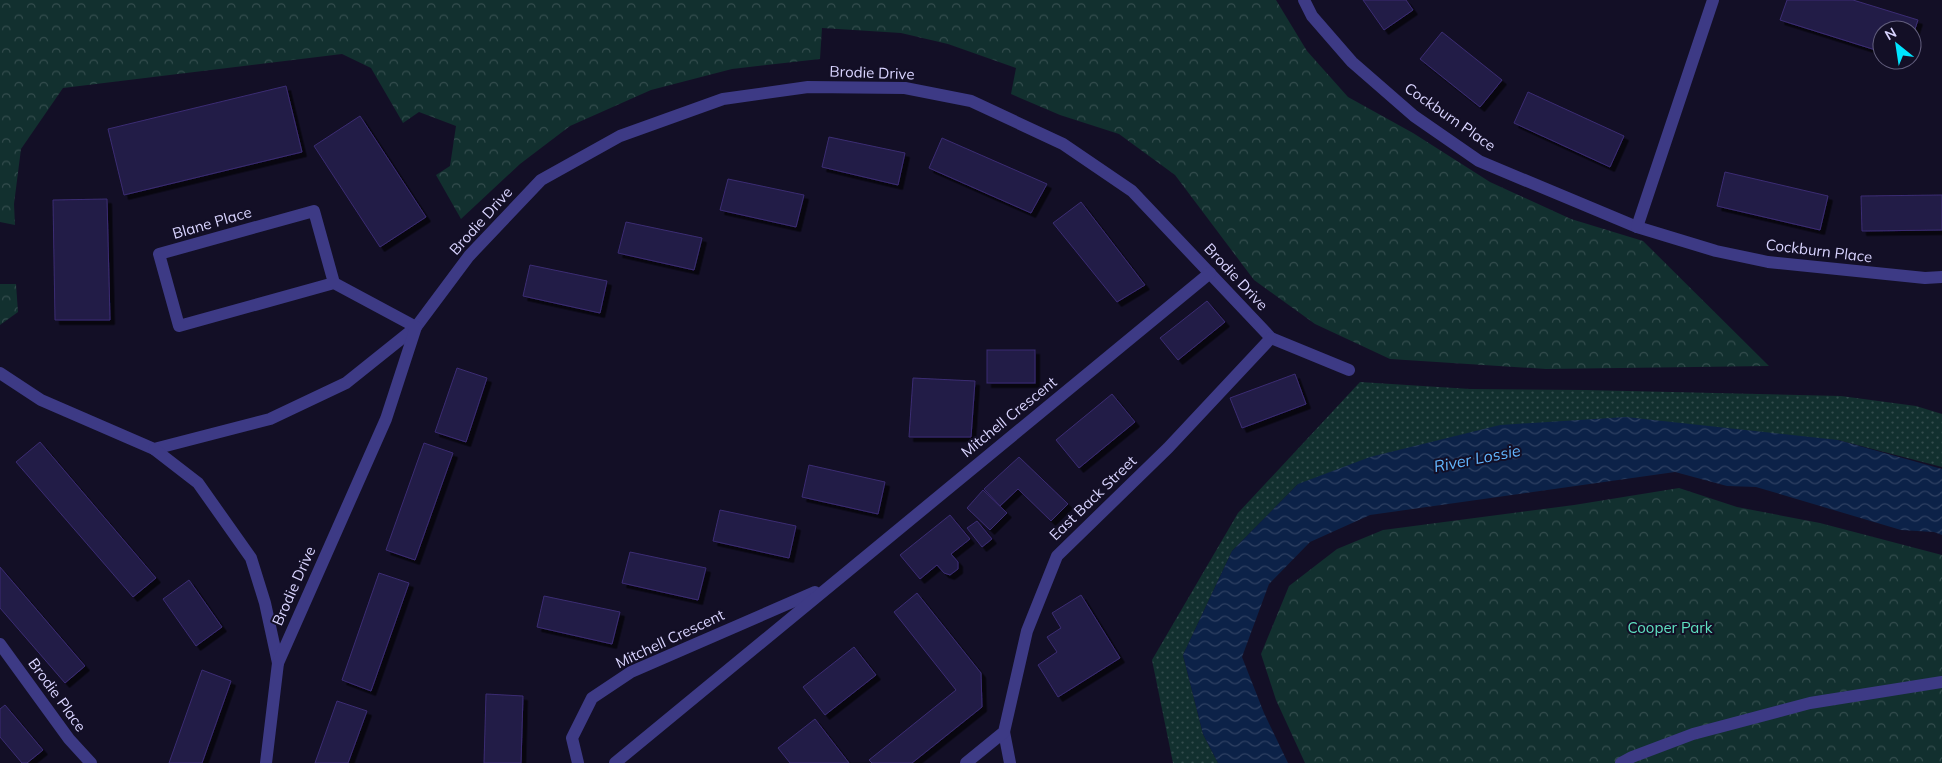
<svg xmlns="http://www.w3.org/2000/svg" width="1942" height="763" viewBox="0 0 1942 763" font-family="Mulish,sans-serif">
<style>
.grass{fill:url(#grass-dots)}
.park{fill:url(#park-crowns)}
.water{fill:url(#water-waves)}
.building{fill:#241b47;stroke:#3b2d73;filter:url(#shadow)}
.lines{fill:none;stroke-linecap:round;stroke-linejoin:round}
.service{stroke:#3d3a85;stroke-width:12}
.minor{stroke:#3d3a85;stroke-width:12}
.labels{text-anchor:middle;stroke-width:4;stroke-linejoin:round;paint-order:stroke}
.street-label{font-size:15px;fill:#d9d4ff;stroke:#130f26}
.park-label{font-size:15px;fill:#5fe0c0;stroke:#130f26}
.water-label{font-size:16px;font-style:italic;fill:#62b6ff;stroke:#130f26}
</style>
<defs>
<pattern id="grass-dots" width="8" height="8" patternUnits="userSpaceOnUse" patternTransform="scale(1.25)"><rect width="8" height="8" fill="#12302f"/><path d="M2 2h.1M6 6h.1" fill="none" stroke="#344d4e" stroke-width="1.8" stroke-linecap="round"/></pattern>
<pattern id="park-crowns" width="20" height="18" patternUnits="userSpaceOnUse" patternTransform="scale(1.25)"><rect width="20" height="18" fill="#12302f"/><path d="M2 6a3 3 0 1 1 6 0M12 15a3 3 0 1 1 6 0" fill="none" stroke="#344d4e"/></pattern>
<pattern id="water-waves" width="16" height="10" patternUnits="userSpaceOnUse" patternTransform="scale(1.25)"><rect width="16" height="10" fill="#0c2248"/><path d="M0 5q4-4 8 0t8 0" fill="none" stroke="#2f4163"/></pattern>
<filter id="shadow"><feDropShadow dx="4.5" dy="4.5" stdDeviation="0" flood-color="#0009"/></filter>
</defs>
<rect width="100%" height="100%" fill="#130f26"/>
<polygon class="grass" points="1360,382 1470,389 1585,390 1841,396 1916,406 1942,414 1942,467 1838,440 1298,484 1232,551 1183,655 1203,734 1218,763 1173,763 1152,660 1238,513"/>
<g class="park">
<polygon points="0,0 1276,0 1307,51 1348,97 1413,133 1490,182 1571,219 1643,241 1769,366 1546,369 1390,359 1315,324 1254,280 1175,175 1119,134 1060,115 1011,94 1016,68 948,44 901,33 822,28 820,59 732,69 651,90 570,126 520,164 461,219 436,175 450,166 456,126 419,112 403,123 371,68 342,54 63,88 21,149 14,204 15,225 0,222"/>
<polygon points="0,284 16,284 18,312 0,325"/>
<polygon points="1679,488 1737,507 1820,523 1942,555 1942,763 1305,763 1276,700 1261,654 1289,586 1337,549 1383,530 1574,505"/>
</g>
<polygon class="water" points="1626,417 1838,440 1942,469 1942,535 1934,532 1901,530 1756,487 1727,486 1675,472 1370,515 1310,542 1269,584 1242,657 1264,713 1288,763 1218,763 1203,734 1183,655 1232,551 1298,484 1370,457 1500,425"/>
<g class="building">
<polygon points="1363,0 1406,0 1413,10 1384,30"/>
<polygon points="1787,0 1853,0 1918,20 1912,38 1912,30 1882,30 1882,52 1780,20"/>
<polygon points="1442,32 1502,80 1480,107 1420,59"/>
<polygon points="286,86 302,152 124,195 108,129"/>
<polygon points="1528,92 1624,136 1610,167 1514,123"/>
<polygon points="360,116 426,217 380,247 314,146"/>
<polygon points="829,137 905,153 898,185 822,167"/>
<polygon points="942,138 1047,184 1031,213 929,168"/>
<polygon points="1725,172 1828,196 1820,230 1717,206"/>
<polygon points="728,179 804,195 796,227 720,210"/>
<polygon points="1942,195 1942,230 1862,231 1861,196"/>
<polygon points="107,199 110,320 55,320 53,200"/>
<polygon points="1081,202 1145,285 1117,302 1053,223"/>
<polygon points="626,222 702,238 694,270 618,253"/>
<polygon points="530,265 607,281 600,313 523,296"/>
<polygon points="1207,301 1225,322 1178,360 1160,338"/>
<rect x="987" y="350" width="48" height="33"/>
<polygon points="457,368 487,378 466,442 435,432"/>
<polygon points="1295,374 1306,404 1242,428 1230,398"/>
<polygon points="913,378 975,381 971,437 909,437"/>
<polygon points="1112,394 1135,422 1079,468 1056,440"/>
<polygon points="40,442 156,578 133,597 16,462"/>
<polygon points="424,443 453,453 415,560 386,550"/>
<polygon points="1019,457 1068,504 1051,521 1018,489 1000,506 984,489"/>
<polygon points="809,465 885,482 878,514 802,497"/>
<polygon points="983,490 1007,513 990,530 967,508"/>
<polygon points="720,510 796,526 789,558 713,541"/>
<polygon points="950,515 970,539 951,554 958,562 958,569 950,575 944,573 937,565 920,579 900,555"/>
<polygon points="977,521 992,539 982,547 967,528"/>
<polygon points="630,552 706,568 698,600 622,583"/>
<polygon points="0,567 85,666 65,683 0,608"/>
<polygon points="379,573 409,583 371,691 342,680"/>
<polygon points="189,580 222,627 196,646 163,599"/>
<polygon points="917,593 981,673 982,707 912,763 872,763 869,760 956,690 894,612"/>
<polygon points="1081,595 1120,658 1058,697 1038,665 1057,652 1047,637 1061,628 1052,613"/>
<polygon points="544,596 620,612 612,644 537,627"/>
<polygon points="854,647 876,675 825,715 803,687"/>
<polygon points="202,670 231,681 202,763 169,763"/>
<polygon points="486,694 523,696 521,763 484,763"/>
<polygon points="337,701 367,711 348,763 315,763"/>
<polygon points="5,705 43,750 27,763 22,763 0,737 0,709"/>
<polygon points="815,719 849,763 790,763 778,748"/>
</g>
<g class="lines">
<polyline class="service" points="1621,763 1632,757 1693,734 1810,703 1942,682"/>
<g class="minor">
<polyline points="1304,0 1312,16 1352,62 1414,116 1479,161 1637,227 1716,251 1768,262 1925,278 1942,277"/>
<polyline points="1637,227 1713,0"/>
<polyline points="0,373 41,400 154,449 270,419 346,383 416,327 469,256 541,180 620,136 723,99 808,87 905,88 971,101 1063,144 1132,191 1271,338 1349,370"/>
<polyline points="154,449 198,483 251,558 265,603 278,663"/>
<polyline points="0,644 69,739 91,763"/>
<polyline points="1004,732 1010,763"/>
<polyline points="266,763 278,663 386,419 416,327 334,283 179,326 159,254 314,211 334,283"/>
<polyline points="578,763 572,738 592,698 631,672 815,592"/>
<polyline points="615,763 1210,273"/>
<polyline points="966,763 1004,732 1027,631 1057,556 1168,448 1271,338"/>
</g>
</g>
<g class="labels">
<g class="street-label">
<text transform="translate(872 73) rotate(2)" y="5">Brodie Drive</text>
<text transform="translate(1450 117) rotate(35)" y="5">Cockburn Place</text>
<text transform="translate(481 221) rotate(-48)" y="5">Brodie Drive</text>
<text transform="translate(212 223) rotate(-16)" y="5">Blane Place</text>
<text transform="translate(1819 251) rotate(7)" y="5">Cockburn Place</text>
<text transform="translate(1236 277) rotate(47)" y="5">Brodie Drive</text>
<text transform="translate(1009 417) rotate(-39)" y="5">Mitchell Crescent</text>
<text transform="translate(1093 498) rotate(-44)" y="5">East Back Street</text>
<text transform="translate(294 586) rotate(-66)" y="5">Brodie Drive</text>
<text transform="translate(670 639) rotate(-25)" y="5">Mitchell Crescent</text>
<text transform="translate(57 695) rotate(54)" y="5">Brodie Place</text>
</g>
<g class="park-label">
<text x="1670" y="633">Cooper Park</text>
</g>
<g class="water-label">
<text transform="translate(1477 458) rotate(-11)" y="6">River Lossie</text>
</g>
</g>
<g transform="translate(1897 45) rotate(330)"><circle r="24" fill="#130f26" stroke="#625e7d"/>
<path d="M0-4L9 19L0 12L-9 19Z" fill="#00e5ff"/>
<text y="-8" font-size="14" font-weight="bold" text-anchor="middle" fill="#d9d4ff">N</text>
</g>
</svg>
